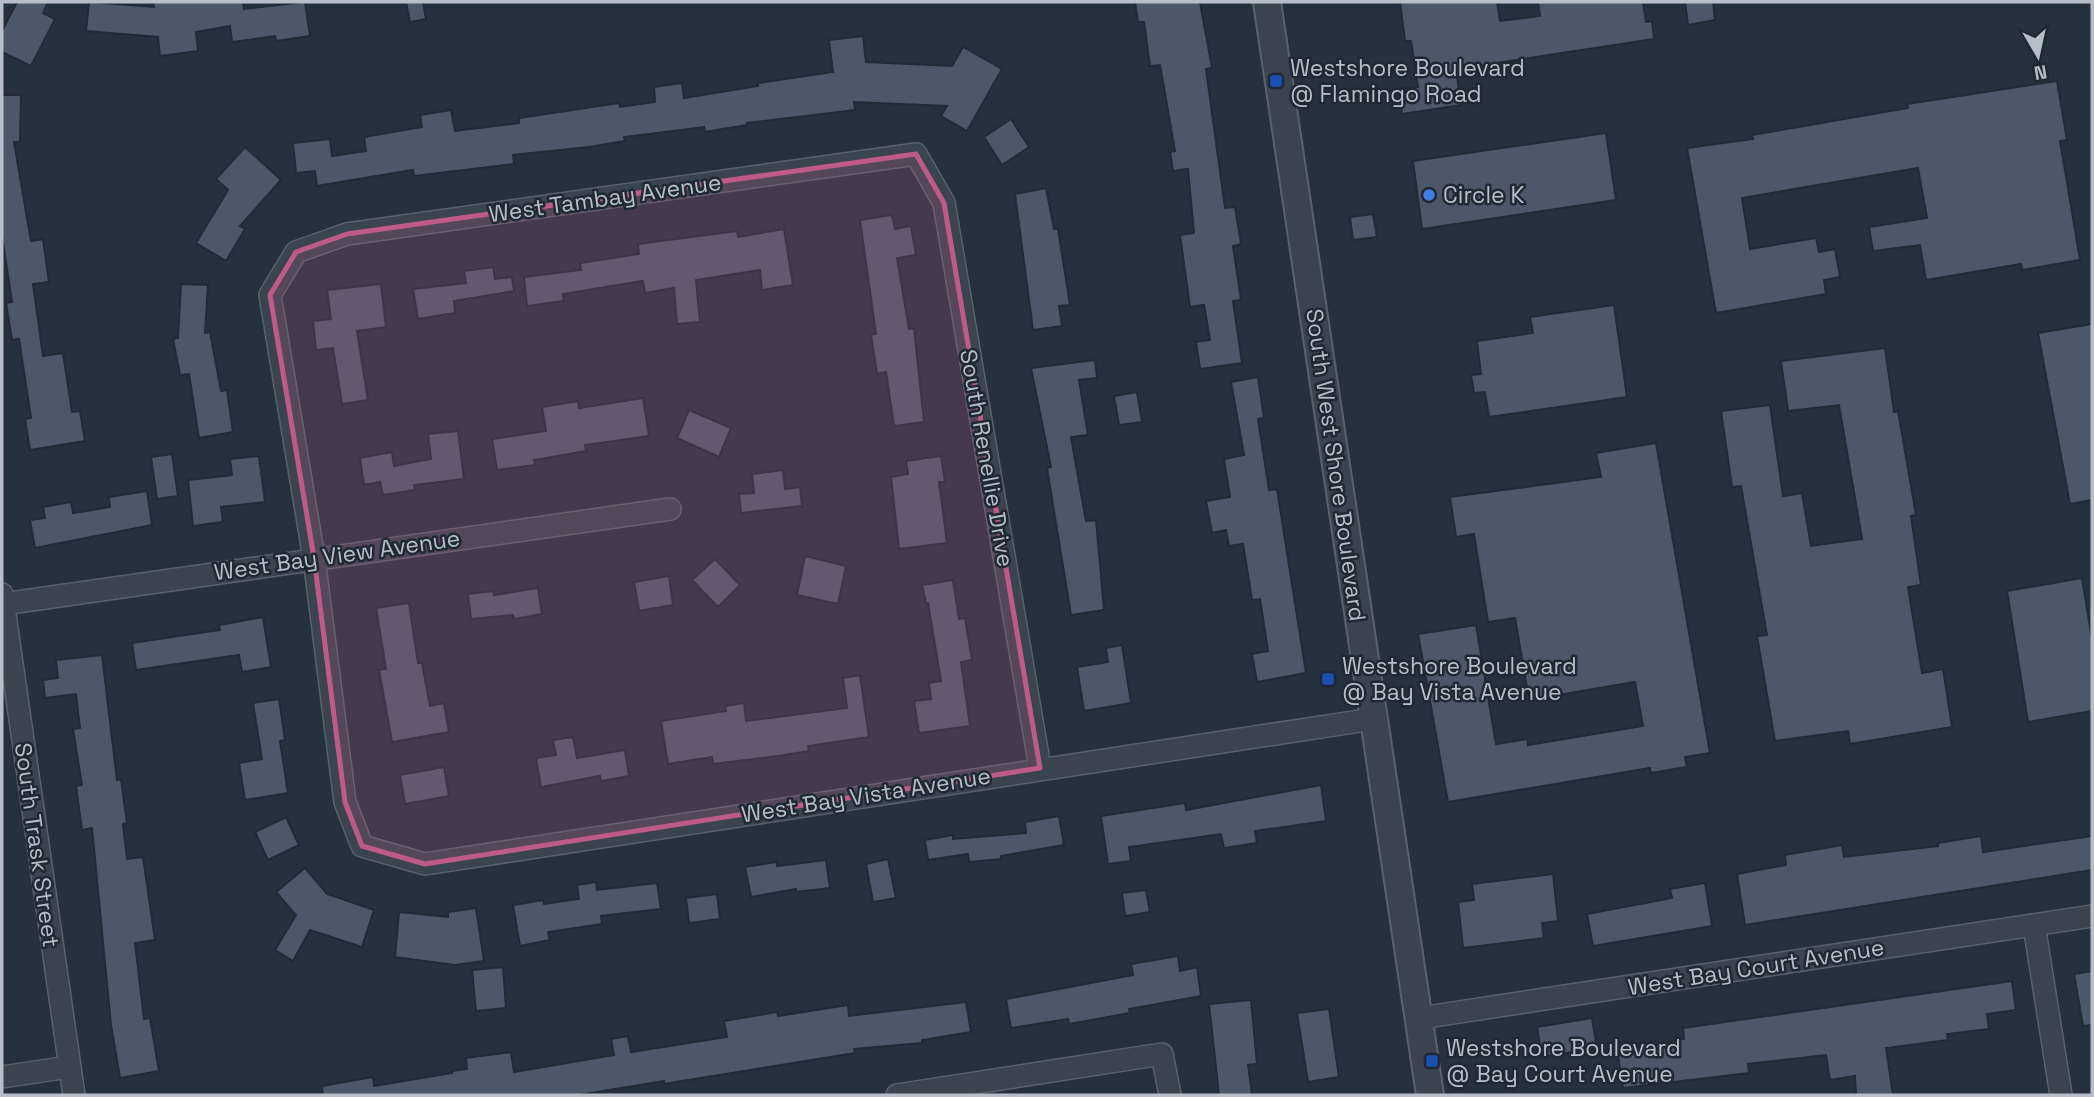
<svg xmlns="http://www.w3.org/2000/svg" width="2094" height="1097" viewBox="0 0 2094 1097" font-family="'Space Grotesk',sans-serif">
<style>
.building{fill:#4c5869;stroke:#212a37;stroke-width:2}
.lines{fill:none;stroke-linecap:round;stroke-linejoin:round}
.minor-casing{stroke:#58616d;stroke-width:24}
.tertiary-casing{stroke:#58616d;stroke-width:30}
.minor{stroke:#3a4350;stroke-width:21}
.tertiary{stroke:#3a4350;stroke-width:26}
.marked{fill:#be5a87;fill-opacity:0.2;stroke:#be5a87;stroke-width:5;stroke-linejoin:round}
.transit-dot{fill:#1a4fb4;stroke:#1f2835;stroke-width:2.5}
.shop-dot{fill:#3f7fe0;stroke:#1f2835;stroke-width:2.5}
.labels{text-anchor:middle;stroke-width:5;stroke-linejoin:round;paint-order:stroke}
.poi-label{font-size:23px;fill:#b7beca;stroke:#1f2835;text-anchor:start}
.street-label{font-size:23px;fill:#b7beca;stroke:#1f2835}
</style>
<rect width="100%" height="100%" fill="#263140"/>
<g class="building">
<polygon points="17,2 48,2 43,13 55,19 31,66 2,52 2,31"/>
<polygon points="89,2 154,7 153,2 243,2 244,9 305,2 310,36 276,41 275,36 232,42 230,26 196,32 198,51 160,56 158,37 86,31"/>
<polygon points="406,2 423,2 426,19 410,22"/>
<polygon points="1135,2 1200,2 1212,68 1206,69 1225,208 1235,207 1241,244 1233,246 1241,300 1233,301 1242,363 1200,369 1196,342 1210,340 1204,305 1190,307 1180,235 1194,233 1188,169 1173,171 1170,152 1175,151 1160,65 1150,66 1144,22 1138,22"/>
<polygon points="1400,2 1497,2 1500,21 1540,16 1538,2 1643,2 1646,22 1652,21 1654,39 1456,69 1461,105 1402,114 1399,89 1418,87 1411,41 1405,41"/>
<polygon points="1685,2 1713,2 1715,20 1688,25"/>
<polygon points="863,36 866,62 952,66 963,47 1002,69 967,131 941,116 947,106 854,102 855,110 747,123 747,125 705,132 704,127 624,137 625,141 589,147 513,155 514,164 414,176 413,170 317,186 315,171 296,173 293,143 330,139 332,156 366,151 364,137 422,127 420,115 451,110 455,131 519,123 519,118 619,103 620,107 655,102 654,87 682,83 684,98 758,86 758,83 833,72 829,40"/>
<polygon points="2057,81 2067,140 2060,141 2080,260 2022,270 2021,264 1926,280 1920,245 1873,251 1869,227 1927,218 1918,168 1742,198 1750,249 1816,238 1819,252 1835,249 1840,277 1824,280 1826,294 1716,313 1687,148 1753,139 1752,135 1908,108 1907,104"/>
<polygon points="2,95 21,95 20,142 14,142 31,241 43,239 49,282 33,284 43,356 63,353 72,412 80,411 85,441 30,450 25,419 31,418 19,339 12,340 6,303 12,302 2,236"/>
<polygon points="1011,119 1029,147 1002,165 984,137"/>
<polygon points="1606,133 1616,200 1422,229 1413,161"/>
<polygon points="245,147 281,180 240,226 245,229 226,261 196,243 228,190 216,179"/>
<polygon points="1046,188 1054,229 1058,229 1070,305 1059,306 1062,326 1033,330 1015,194"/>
<polygon points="1373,214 1377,237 1353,240 1350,217"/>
<polygon points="892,215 895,229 911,226 916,255 897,258 909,329 914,328 924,422 894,426 886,372 877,374 871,335 876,334 860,220"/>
<polygon points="784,229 793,285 762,290 760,270 696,280 700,322 677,324 674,288 645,293 643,281 563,294 564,301 527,306 524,277 581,270 580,263 639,254 638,244 737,231 738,237"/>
<polygon points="493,267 495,279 512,277 514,291 454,301 455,313 418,319 413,289 466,283 464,271"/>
<polygon points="181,284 208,285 205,333 210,332 221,391 227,390 233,432 199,438 189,374 180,375 173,339 178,338"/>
<polygon points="381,284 386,327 357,331 368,400 342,404 333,348 316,350 313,321 331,319 327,290"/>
<polygon points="1614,305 1627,397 1489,417 1485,392 1474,393 1471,375 1481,374 1477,341 1533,333 1530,317"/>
<polygon points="2092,324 2092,500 2070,504 2038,333"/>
<polygon points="1885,348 1894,412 1898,411 1916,515 1911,516 1921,585 1908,587 1922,673 1943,669 1952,727 1850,744 1848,731 1775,741 1757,636 1767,635 1741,486 1732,487 1721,411 1770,405 1783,496 1802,493 1811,546 1862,539 1839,405 1788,411 1781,361"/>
<polygon points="1095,360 1097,378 1079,380 1088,435 1071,437 1086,521 1096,520 1104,610 1071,615 1047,468 1051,467 1031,368"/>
<polygon points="1258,377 1264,418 1258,419 1269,490 1277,489 1306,673 1257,682 1252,654 1268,651 1260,599 1252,600 1243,544 1229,546 1226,530 1212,533 1206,501 1230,497 1224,459 1244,455 1231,382"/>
<polygon points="1137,392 1142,422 1119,425 1114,396"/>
<polygon points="643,398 649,436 585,445 586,451 534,460 535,465 497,470 492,439 546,431 542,407 578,401 579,408"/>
<polygon points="689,410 731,428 719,457 677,438"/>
<polygon points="458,431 464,479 414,485 415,490 383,495 380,482 364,485 360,458 392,452 394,466 431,459 428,434"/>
<polygon points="1656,443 1710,753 1685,757 1687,767 1651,773 1650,768 1448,802 1418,634 1476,625 1496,744 1527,739 1528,745 1643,726 1635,682 1529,700 1515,618 1488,622 1474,534 1456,537 1450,497 1601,477 1596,453"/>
<polygon points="172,454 178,496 157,499 151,457"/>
<polygon points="259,456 265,502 221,507 223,522 193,526 188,480 232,475 230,459"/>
<polygon points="941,456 945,482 939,482 947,543 899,549 891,477 908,474 906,461"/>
<polygon points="783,470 785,489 800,487 802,506 741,513 739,494 754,493 752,474"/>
<polygon points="147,491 152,525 35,548 30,520 45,518 43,507 71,502 73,513 110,507 109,497"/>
<polygon points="805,556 846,566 838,604 797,595"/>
<polygon points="715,559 740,585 718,607 692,580"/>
<polygon points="669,576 673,605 639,611 634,582"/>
<polygon points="2082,578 2092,639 2092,711 2028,722 2007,591"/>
<polygon points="953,580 959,619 965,618 972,660 961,662 970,726 919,733 914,701 931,699 929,683 941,681 928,603 926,603 922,585"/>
<polygon points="538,588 542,614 514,619 513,615 471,619 468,594 493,591 494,595"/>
<polygon points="409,603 418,663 422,663 430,706 444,703 449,732 392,742 379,670 386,669 376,608"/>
<polygon points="263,617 271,667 242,672 239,655 136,670 132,643 220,630 219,625"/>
<polygon points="1122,645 1131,703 1084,711 1077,667 1108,662 1106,648"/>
<polygon points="102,655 117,780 121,779 127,823 123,824 127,859 143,857 155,940 135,943 144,1019 150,1018 159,1071 120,1078 111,1025 92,828 82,830 76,786 82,785 73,729 80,728 76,694 45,698 43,680 58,678 56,660"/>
<polygon points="860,675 869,737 808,746 809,751 778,756 713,764 712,757 668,764 661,721 726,711 725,706 744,703 746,721 847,708 843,678"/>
<polygon points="279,699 285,740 280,741 288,793 245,800 239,763 262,759 253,703"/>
<polygon points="573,737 577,758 625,750 629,776 601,781 600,776 541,787 536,758 556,755 553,740"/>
<polygon points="444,767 449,796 405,804 400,775"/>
<polygon points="1321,785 1326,821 1255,831 1257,843 1224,848 1221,834 1129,847 1131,861 1108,864 1101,816 1185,803 1186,810"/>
<polygon points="1059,816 1064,845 1001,856 1001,859 969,862 968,854 928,860 925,840 953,835 953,839 1026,833 1025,822"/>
<polygon points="286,817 299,845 268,860 255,832"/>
<polygon points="1981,836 1983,852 2092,836 2092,870 1745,925 1737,874 1786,865 1785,855 1842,845 1844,857 1938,846 1938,843"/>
<polygon points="888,859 896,898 873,902 866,864"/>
<polygon points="826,860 830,888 796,892 796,889 751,897 745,867 777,862 777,866"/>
<polygon points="305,868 327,894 374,910 362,947 310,930 293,961 275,950 296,915 276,892"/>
<polygon points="1553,874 1558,921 1542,923 1544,938 1463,948 1458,902 1474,900 1472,884"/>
<polygon points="596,882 597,890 657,883 661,909 601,916 602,924 548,932 550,940 520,946 513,905 543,900 544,904 579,899 577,885"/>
<polygon points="1705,883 1712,926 1593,946 1587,914 1672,898 1670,889"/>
<polygon points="1146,890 1150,912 1125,916 1122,893"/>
<polygon points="717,894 720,919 689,923 686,898"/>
<polygon points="476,908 484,961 455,965 395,957 399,912 448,917 448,912"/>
<polygon points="1178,956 1180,971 1197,967 1201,996 1129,1009 1130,1013 1069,1024 1068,1019 1011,1028 1006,999 1133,975 1131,964"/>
<polygon points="503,967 506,1008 476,1011 472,970"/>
<polygon points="2092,971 2092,1025 2083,1026 2074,974"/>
<polygon points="2012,981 2016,1010 1987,1014 1989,1029 1947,1034 1948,1040 1886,1048 1893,1095 1856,1095 1855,1076 1830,1080 1826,1055 1748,1064 1749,1073 1623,1088 1617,1050 1684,1039 1683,1028"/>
<polygon points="1251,1000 1257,1064 1248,1065 1252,1095 1219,1095 1209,1004"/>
<polygon points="966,1002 971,1032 922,1040 922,1043 854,1049 855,1053 664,1084 664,1081 579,1095 323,1095 322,1086 373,1077 374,1086 452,1073 452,1071 467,1069 466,1058 511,1052 514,1072 614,1055 611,1039 628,1036 631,1052 727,1037 724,1021 777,1012 778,1016 848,1005 849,1016"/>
<polygon points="1329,1009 1339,1077 1308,1082 1297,1013"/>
<polygon points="1592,1018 1597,1048 1542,1057 1537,1027"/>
</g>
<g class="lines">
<g class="minor-casing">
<g id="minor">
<polyline points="2,594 74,1095"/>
<polyline points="3,604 670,509"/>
<polyline points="1040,768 944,203 916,154 347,234 296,252 270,295 314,558 345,802 362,846 425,864 1373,719"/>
<polyline points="2034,925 2061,1095"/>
<polyline points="1420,1018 2092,916"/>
<polyline points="2,1077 69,1067"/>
<polyline points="897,1095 1162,1054 1170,1095"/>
</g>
</g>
<g class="tertiary-casing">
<polyline id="tertiary" points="1267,2 1430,1095"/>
</g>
<use href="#minor" class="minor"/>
<use href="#tertiary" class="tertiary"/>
</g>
<path class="marked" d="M916 154 944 203 1040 768 425 864 362 846 345 802 314 558 270 295 296 252 347 234Z"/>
<g class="transit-dot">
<rect x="1269" y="74" width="14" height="14" rx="3.5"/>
<rect x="1321" y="672" width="14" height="14" rx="3.5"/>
<rect x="1425" y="1054" width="14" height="14" rx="3.5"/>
</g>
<circle class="shop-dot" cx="1429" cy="195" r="7"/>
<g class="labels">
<g class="poi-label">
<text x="1290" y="76">Westshore Boulevard<tspan x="1290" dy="26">@ Flamingo Road</tspan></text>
<text x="1443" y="203">Circle K</text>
<text x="1342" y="674">Westshore Boulevard<tspan x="1342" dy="26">@ Bay Vista Avenue</tspan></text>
<text x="1446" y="1056">Westshore Boulevard<tspan x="1446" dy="26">@ Bay Court Avenue</tspan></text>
</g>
<g class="street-label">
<text transform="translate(605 198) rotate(-8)" y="8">West Tambay Avenue</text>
<text transform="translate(987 458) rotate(80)" y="8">South Renellie Drive</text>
<text transform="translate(1336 465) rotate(82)" y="8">South West Shore Boulevard</text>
<text transform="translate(337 555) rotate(-8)" y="8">West Bay View Avenue</text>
<text transform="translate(866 795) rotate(-9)" y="8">West Bay Vista Avenue</text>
<text transform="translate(37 845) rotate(82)" y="8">South Trask Street</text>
<text transform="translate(1756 967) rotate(-9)" y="8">West Bay Court Avenue</text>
</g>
</g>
<rect width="2094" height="1097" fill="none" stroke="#b7beca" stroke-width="7"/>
<g transform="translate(2038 56) rotate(171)" stroke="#1f2835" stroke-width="5" paint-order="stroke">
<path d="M0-5L12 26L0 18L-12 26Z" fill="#b7beca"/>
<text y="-10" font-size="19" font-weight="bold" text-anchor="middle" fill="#b7beca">N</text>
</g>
</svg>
